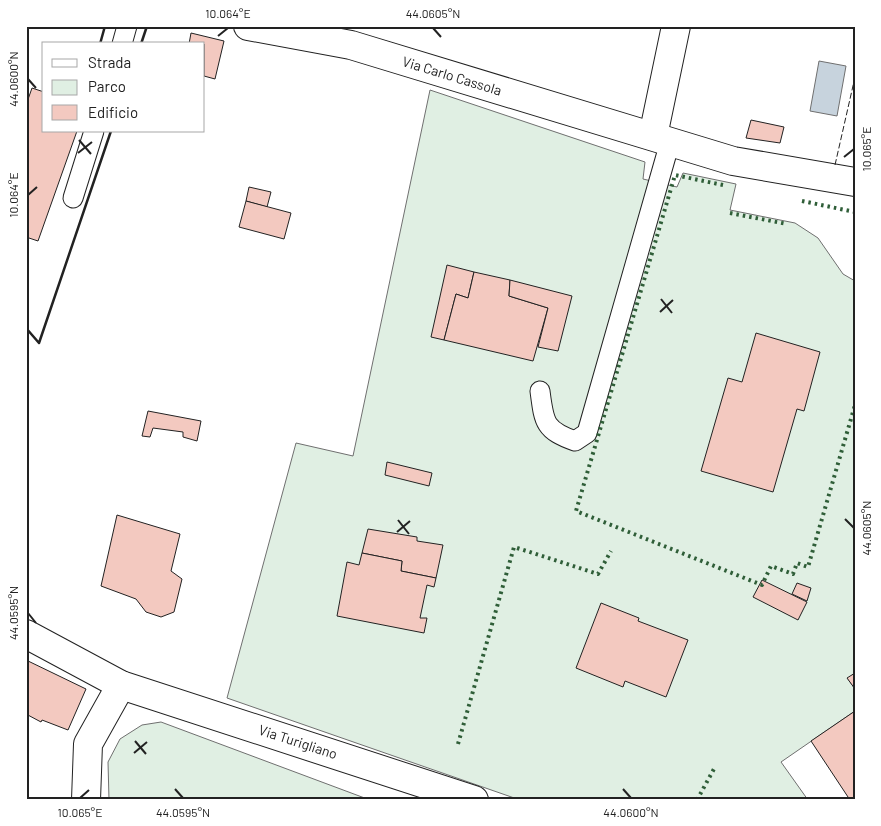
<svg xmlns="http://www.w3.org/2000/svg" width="881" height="826" viewBox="0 0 881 826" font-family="Barlow,sans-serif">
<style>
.green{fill:#e0efe3;stroke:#6f6f6f}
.water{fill:#c7d3dd;stroke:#6f6f6f}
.building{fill:#f3c9c0;stroke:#222}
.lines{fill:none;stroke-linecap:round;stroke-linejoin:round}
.service-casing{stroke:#222;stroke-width:21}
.minor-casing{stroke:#222;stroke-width:30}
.service{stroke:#fff;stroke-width:19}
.minor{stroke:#fff;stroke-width:28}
.hedge{stroke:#2f5e38;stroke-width:4;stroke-dasharray:2.5 4;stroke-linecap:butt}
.fence{stroke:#222;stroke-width:1;stroke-dasharray:6 2.5;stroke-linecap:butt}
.wall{stroke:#222;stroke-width:2.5}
.ticks{fill:none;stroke:#222;stroke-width:2}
.labels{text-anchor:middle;stroke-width:4;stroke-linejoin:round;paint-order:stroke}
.street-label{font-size:14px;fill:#222;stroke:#fff}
.neatline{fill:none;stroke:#222;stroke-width:2}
.ticks-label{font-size:12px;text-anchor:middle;fill:#222}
</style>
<rect width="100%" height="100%" fill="#fff"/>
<g class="green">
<polygon points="430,90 645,162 643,179 677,187 683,173 736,184 730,210 795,223 818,238 843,274 855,281 855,673 848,679 855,689 855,711 781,762 808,800 520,800 227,698 296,443 353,456"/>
<polygon points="161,722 370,800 109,800 108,762 120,739 142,725"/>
</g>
<polygon class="water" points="819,61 846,66 837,116 810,111"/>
<g class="building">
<polygon points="191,33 224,41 215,79 204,76 204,44 189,44"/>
<polygon points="32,88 44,92 44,131 77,131 38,241 26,237 26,105"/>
<polygon points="751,120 784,127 780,143 746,138"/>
<polygon points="249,187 271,192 267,207 246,201"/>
<polygon points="246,201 291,213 284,239 239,227"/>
<polygon points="447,265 474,272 468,298 456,294 444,340 431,337"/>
<polygon points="474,272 510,280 509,296 548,308 533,361 444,340 456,294 468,298"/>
<polygon points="510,280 572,296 558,351 538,347 548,308 509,296"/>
<polygon points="756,333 820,352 804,411 797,409 773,492 701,471 728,378 742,382"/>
<polygon points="148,411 201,421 197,441 183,437 183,432 153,428 150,437 142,436"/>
<polygon points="387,462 432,473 429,486 385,475"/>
<polygon points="117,515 180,534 171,571 182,579 174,612 161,617 146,612 136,599 101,586"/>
<polygon points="368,529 417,537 417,541 443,545 436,578 401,571 402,561 362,553"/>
<polygon points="362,553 402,561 401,571 436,578 434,587 427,585 420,618 427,618 424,633 337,616 347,562 359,565"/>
<polygon points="762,580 807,602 798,620 753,597"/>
<polygon points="797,583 811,588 807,601 792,594"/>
<polygon points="601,603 639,618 638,621 688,640 666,697 625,681 623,687 576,668"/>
<polygon points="26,660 86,689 68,730 42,720 41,722 26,714"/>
<polygon points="855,673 855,689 847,678"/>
<polygon points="855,711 855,800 850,800 811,741"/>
</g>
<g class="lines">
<g class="service-casing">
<g id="service">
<polyline points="122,44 127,26"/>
<polyline points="73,198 94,131"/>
<path d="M540 391C544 422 544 430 575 441L587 433 670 142"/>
</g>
</g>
<g class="minor-casing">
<g id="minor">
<polyline points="248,26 351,45 733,161 855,182"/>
<polyline points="653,136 676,26"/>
<polyline points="26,634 121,685 474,800"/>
<polyline points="86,800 88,744 121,685"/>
</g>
</g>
<use href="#service" class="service"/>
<use href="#minor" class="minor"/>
<g class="hedge">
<polyline points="723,185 675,175 576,511 762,585 771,566 793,574 797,563 808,567 855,405"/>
<polyline points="802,201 855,212"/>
<polyline points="730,213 787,224"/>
<polyline points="458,744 514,547 598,574 611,551"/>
<polyline points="697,800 715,767"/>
</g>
<polyline class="fence" points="835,165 855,77"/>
<g class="wall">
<polyline points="100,44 105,26"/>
<polyline points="141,44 147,26"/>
<polyline points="26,328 39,343 111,131"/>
</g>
</g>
<path class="ticks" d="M433 28 441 37M218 36 228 28M28 79 36 88M79 140 91 154M78 153 92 142M844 157 854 149M28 195 37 187M661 299 672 313M660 312 673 300M845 519 854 528M398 520 409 534M397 532 410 521M28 613 36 623M135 741 146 754M134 753 147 742M175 789 183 798M623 789 631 798M80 798 89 790"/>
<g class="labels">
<g class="street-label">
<text transform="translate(452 76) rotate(17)" y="5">Via Carlo Cassola</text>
<text transform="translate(298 742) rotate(18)" y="5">Via Turigliano</text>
</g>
</g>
<rect width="881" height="826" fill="none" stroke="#ffffff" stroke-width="55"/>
<rect x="42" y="42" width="162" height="90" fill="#ffffff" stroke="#a7a7a7"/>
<rect x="52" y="59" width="25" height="8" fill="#ffffff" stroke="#a7a7a7"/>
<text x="88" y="68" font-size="15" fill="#222222">Strada</text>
<rect x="52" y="80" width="25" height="15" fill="#e0efe3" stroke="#a7a7a7"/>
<text x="88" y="92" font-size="15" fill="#222222">Parco</text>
<rect x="52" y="105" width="25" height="15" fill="#f3c9c0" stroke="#a7a7a7"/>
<text x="88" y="118" font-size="15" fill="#222222">Edificio</text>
<rect x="28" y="28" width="826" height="770" class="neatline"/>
<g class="ticks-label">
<text x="228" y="18">10.064°E</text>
<text x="433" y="18">44.0605°N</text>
<text transform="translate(14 79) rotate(-90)" y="4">44.0600°N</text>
<text transform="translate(867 149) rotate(-90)" y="4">10.065°E</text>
<text transform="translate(14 195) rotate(-90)" y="4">10.064°E</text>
<text transform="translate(867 528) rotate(-90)" y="4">44.0605°N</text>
<text transform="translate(14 613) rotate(-90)" y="4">44.0595°N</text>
<text x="80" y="817">10.065°E</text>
<text x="183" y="817">44.0595°N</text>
<text x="631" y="817">44.0600°N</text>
</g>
</svg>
